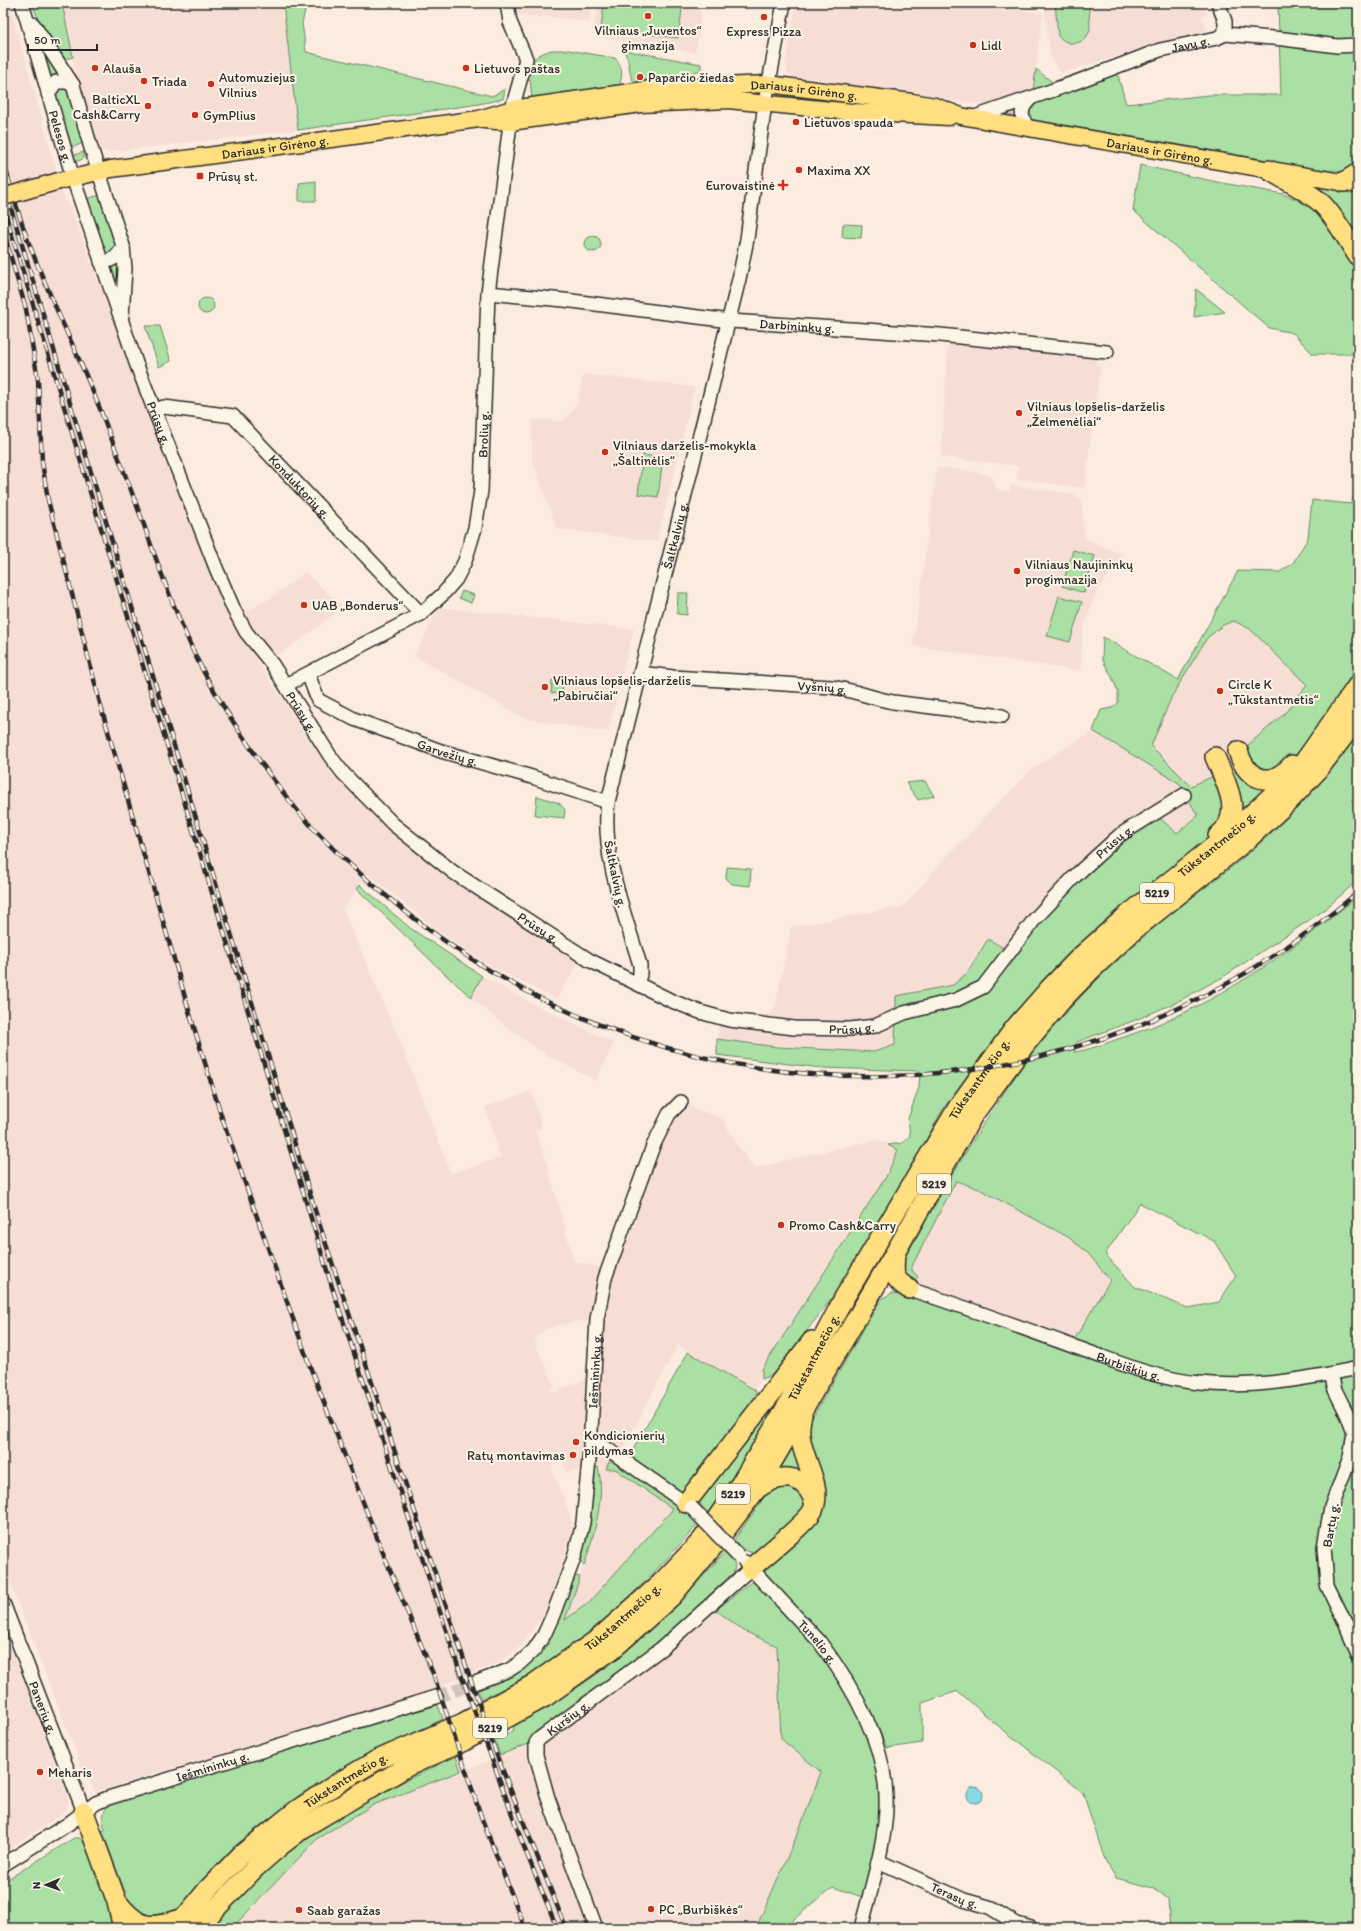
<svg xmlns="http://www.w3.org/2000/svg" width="1361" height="1931" viewBox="0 0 1361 1931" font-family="Itim,sans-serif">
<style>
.built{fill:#f7ded5;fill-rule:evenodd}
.green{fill:#aae0a3;stroke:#6a8667;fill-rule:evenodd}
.water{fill:#89dae4;stroke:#63949a}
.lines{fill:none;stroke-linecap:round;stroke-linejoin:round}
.minor-tunnel{stroke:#d2c5bb;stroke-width:13;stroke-dasharray:13 6;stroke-linecap:butt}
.minor-casing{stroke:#2b2b2b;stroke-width:16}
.major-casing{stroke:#2b2b2b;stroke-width:19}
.highway-casing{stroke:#2b2b2b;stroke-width:22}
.minor{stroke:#fcf5e5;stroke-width:13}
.major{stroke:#ffdf80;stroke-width:16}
.highway{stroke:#ffdf80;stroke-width:19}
.rail-casing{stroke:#2b2b2b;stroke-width:4.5}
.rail{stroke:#fcf5e5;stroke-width:3;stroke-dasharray:9;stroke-linecap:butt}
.minor-bridge-casing{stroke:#2b2b2b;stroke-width:16;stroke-linecap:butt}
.major-bridge-casing{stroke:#2b2b2b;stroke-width:19;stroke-linecap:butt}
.minor-bridge{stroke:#fcf5e5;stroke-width:13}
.major-bridge{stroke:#ffdf80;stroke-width:16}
.poi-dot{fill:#c8321e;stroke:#fcf5e5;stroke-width:1.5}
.labels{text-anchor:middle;stroke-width:4;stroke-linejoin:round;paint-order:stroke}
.shield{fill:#fcf5e5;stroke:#6a6863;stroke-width:1}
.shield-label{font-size:12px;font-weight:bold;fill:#2b2b2b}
.poi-label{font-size:13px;fill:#2b2b2b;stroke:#fcf5e5;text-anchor:start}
.street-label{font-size:13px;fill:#2b2b2b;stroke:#fcf5e5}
</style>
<rect width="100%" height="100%" fill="#fcecdf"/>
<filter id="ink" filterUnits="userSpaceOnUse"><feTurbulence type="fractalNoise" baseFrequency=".025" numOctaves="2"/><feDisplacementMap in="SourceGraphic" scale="8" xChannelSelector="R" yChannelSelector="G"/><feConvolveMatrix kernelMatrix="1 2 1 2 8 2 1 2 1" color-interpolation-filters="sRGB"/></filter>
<g filter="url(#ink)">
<g class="built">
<path d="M3 3H9L65 200 70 207 211 574 231 617 264 672 333 775 394 835 402 824 465 870 508 905 585 953 556 999 515 979 477 958 442 934 368 874 343 909 400 1041 451 1173 501 1158 485 1107 532 1091 542 1128 535 1131 544 1153 574 1261 603 1268 649 1151 688 1106 722 1118 738 1146 754 1168 878 1139 898 1150 886 1177 762 1369V1379L755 1390 678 1345 617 1461 606 1469H615L673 1509 588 1603 564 1621 580 1577 596 1526 600 1478 588 1428 585 1468 566 1473 562 1462 551 1466 570 1515 572 1527 564 1560 544 1615 519 1648 504 1660 429 1691 95 1792 82 1768 3 1564ZM578 1321 593 1323 591 1377 552 1393 551 1388 555 1386 537 1348 535 1341 537 1336 546 1329Z"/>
<polygon points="62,3 283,3 298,130 108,152 101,150 97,146 79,90"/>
<polygon points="512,3 591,3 589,22 545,16 540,17 513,14"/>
<polygon points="598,3 701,3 700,29 695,53 593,35"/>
<polygon points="796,3 961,3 1043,13 1029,119 1000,114 991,106 792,76 787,72 786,63"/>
<polygon points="1044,3 1202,3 1207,14 1202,17 1207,30 1061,73 1050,56"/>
<polygon points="948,340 1091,354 1100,369 1084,488 1017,479 1018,466 941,457"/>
<polygon points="583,374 695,387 657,542 557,529 532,459 532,419 564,421 578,403"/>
<polygon points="937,467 984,473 992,478 998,490 1010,492 1011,485 1074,494 1081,500 1085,539 1122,554 1098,590 1091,606 1082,634 1081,671 913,646"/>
<polygon points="305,572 343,607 298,642 273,658 243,613 269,599"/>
<polygon points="439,608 448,608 634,629 608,732 526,719 414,656"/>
<polygon points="1234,621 1250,629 1307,685 1285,713 1248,745 1246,760 1191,786 1151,746 1172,696 1207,638 1223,625"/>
<polygon points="1093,731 1179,783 1198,816 1177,833 1161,819 1012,953 988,939 967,974 953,985 897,996 896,1044 874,1052 777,1047 717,1039 720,1013 761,1015 770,1013 775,1007 791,927 904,906 945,858 1034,767"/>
<polygon points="482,976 524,999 614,1043 596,1081 547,1055 508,1029 471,997"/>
<polygon points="956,1181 979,1189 1068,1237 1087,1252 1110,1281 1068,1350 909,1296 918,1277 912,1270 912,1266 914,1259"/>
<polygon points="716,1610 744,1631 777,1646 781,1739 821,1772 798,1833 756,1928 232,1928 318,1838 373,1805 546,1739 625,1687"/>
<polygon points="3,1626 67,1794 69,1803 64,1813 3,1853"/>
</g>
<g class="green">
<polygon points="32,3 62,3 73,57 65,59 39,21"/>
<polygon points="283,3 307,3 302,23 306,52 492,96 505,89 503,99 479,104 298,130"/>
<polygon points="604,3 683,3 678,38 601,28"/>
<path d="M1055 3H1089L1090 31 1085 39C1075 46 1066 44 1058 36Z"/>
<polygon points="1278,3 1358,3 1358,167 1345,172 1304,167 1029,119 1036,69 1052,82 1114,61 1126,104 1209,95 1281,95"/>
<polygon points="38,43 60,75 48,78"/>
<path d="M551 50H568L615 58C623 66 623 76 619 86L532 99 530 79 525 84C531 62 529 58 551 50Z"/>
<path d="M623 50 701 64V70L656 84H636C626 75 632 60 623 50Z"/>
<polygon points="59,88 69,90 83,143 76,146 68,146 54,96"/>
<polygon points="84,152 84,158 79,161 74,159 71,156"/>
<polygon points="1140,165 1212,181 1283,194 1296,199 1314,210 1329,226 1358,271 1358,354 1313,354 1293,333 1269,328 1133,210"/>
<polygon points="316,181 316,201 299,201 299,183"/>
<polygon points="1309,186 1358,194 1358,245"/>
<polygon points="101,195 117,244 113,252 110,253 104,251 85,199"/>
<polygon points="843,224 862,225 861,238 842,237"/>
<circle cx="593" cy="244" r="8"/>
<polygon points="119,264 118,292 108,267"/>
<polygon points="1196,289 1225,312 1194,317"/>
<circle cx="206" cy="306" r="8"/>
<polygon points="160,326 171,361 159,367 145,326"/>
<polygon points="643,455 663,458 658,497 638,494"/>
<path d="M1358 485V663C1337 702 1312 737 1282 771L1258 773 1246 750 1248 745 1285 713 1307 685 1250 629 1234 621 1223 625 1207 638 1172 696 1151 746 1191 786 1216 775 1225 797 1222 827 1110 916 1058 965 1012 1015 943 1109 917 1157 860 1254 829 1302 773 1374 762 1379V1369L886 1177 898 1150 888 1145 902 1143 910 1136 908 1119 919 1087 920 1071 821 1068 717 1055V1039L777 1047 874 1052 895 1045 896 996 953 985 967 973 988 939 1012 953 1085 873 1128 836 1155 819H1161L1177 833 1198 816 1179 783 1093 731 1101 710 1112 708 1118 703V692L1112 677 1102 659 1103 637 1178 680 1238 571 1280 572 1293 563 1308 538 1312 500 1351 504Z"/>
<polygon points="1073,550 1095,556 1084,593 1062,586"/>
<polygon points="462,591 474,595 471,603 459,598"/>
<polygon points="678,593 688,593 687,615 677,614"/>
<polygon points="1059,596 1082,602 1070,642 1047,636"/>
<polygon points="552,680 563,682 562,694 551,693"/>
<path d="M1358 734V880L1323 911 1223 977 1175 1003 1133 1021 1077 1042 1074 1052C1090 1050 1106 1043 1121 1038 1210 1009 1287 955 1358 896V1358L1356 1362 1358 1363V1928H1170L1168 1900 1153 1888 1116 1878 1105 1860 1083 1793 991 1720 958 1691 922 1703V1743L887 1748 871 1711 847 1670 765 1576V1568L815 1521 807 1427 881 1299 892 1293 919 1299 1068 1350 1110 1280 1087 1252 1068 1237 979 1189 956 1181 912 1266V1270L918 1277 911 1284 900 1266C956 1169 1009 1068 1090 987 1112 965 1136 943 1161 922 1194 895 1229 871 1261 842 1297 810 1331 774 1358 734ZM1140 1203 1214 1241 1236 1276 1219 1302 1188 1308 1135 1287 1105 1254Z"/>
<polygon points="1238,770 1270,785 1239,813 1229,775"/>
<polygon points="925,781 934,796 918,800 906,783"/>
<polygon points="537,796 559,803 565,810 564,818 535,815"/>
<polygon points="727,867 751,869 750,886 732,884 726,878"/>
<polygon points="360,885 410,928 482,976 471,997 445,974 357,889"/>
<polygon points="688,1352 755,1390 758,1400 683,1493 632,1458 630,1455"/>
<polygon points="797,1369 749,1453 708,1513 700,1504 699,1499"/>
<polygon points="795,1444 814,1490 779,1471"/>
<path d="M617 1461 686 1511 698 1524C637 1594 568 1662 481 1699L477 1688 505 1679 516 1673 572 1578 575 1576 580 1577 565 1620 588 1603 673 1509 615 1469H606L609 1462Z"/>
<path d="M595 1467H598C606 1498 593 1537 584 1566L579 1560Z"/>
<path d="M793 1482 806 1503 802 1512 758 1552C746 1554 742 1548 734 1540L770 1489Z"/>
<path d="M725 1552C732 1559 738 1563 733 1573L652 1649 613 1680 537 1731 532 1743 500 1755 495 1741 514 1730 513 1727C540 1711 567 1695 593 1677 642 1642 685 1597 725 1552Z"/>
<polygon points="751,1582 758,1585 819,1652 853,1704 874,1752 883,1809 865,1898 833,1887 794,1919 790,1928 756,1928 798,1833 821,1772 781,1739 777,1646 744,1631 716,1610"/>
<path d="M438 1705 443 1719 355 1761 300 1795 251 1833 221 1861 176 1912 149 1921 129 1903 102 1831 105 1830C101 1818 102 1810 113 1802Z"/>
<path d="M456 1756 461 1771 373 1805 318 1838 232 1928H212C247 1887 286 1850 332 1820 371 1795 415 1777 456 1756Z"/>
<polygon points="74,1838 80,1838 86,1846 116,1928 15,1928 3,1913 3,1882"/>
</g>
<circle class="water" cx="975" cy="1795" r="8"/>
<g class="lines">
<polyline class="minor-tunnel" points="436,1697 475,1683"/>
<g class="minor-casing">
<g id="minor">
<path id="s1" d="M22 3 73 178 136 363 216 568 234 610 246 632 272 664 330 756 343 773 393 824 453 872 589 960 672 1001 700 1012 729 1020 794 1028 850 1029 875 1026 904 1013 956 1000 983 987 1034 920 1075 876 1120 835 1184 795"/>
<polyline points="1218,3 1225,21 1225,34"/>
<polyline points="33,24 73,85 91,148 123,246 125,269 122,316"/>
<polyline points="48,94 56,82 67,82 73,85"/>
<path id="s2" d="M972 118 1071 84 1160 50 1217 38 1225 34 1284 39 1337 46 1358 45"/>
<path d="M1028 128C1020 116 1020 109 1030 99"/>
<path d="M101 262C113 261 118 257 123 246"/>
<path id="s3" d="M488 293 564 300 730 321 940 335 1107 352"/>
<path id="s4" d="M154 410 164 407 233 416 421 614"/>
<path id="s5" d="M640 673 673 677 831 687C853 690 872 698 893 702L1002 716"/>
<path id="s6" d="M308 674 318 700 354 719 441 751 532 777 608 802"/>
<path id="s7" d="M286 685 421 614 442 595 456 579 465 561 475 528 481 491 488 293 512 109 526 59 510 22 507 3"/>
<path id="s8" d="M637 983 640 975V965C625 914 601 855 608 802L739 279 747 239 765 103 784 3"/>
<path id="s9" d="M909 1289C965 1307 1020 1327 1075 1347 1115 1361 1156 1379 1199 1383 1253 1389 1306 1379 1358 1368"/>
<polyline points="1331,1374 1335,1390 1347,1414 1354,1433 1350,1457 1331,1507 1324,1547 1327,1585 1343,1618 1358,1653"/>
<polyline points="590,1443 606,1448 691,1507"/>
<path id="s10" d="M745 1562 819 1641C852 1685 884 1740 886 1796 888 1837 871 1888 861 1928"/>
<path id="s11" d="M3 1603 84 1812"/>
<path id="s12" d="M475 1683 509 1670 520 1663 534 1650 544 1635 553 1615 574 1558 583 1523 590 1449 597 1319 605 1278 653 1146 669 1114 681 1102"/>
<path id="s13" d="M878 1861 964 1900 989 1907 1017 1924 1031 1928"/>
<path id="s14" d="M3 1865 68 1824 96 1803 108 1798 436 1697"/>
<path id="s15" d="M596 1928 548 1798 536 1755V1743L539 1739 662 1648 750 1569"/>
</g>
</g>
<g class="major-casing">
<g id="major">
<polyline points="484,120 510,122 641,104 728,100 853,112 949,117"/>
<path id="s16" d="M59 181 111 169 479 119 512 109 651 89 768 84 912 102 935 106 961 116 1028 128 1358 185"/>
</g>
</g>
<g class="highway-casing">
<g id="highway">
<path d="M1269 170C1286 181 1308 190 1323 205 1337 220 1347 239 1358 256"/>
<polyline points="1344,182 1358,173"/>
<path d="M1238 751C1247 781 1270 789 1292 765"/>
<path d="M1215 757C1226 783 1245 815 1218 836"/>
<path d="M895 1253C894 1273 891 1278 909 1289"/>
<path d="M755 1490C777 1474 803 1470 814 1501"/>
<polyline points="686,1503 812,1341"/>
<path d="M750 1569C762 1558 808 1522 813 1510 826 1480 791 1450 802 1415"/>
<polyline points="84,1812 117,1902 123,1928"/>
<path d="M118 1903C141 1931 151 1929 184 1918"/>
<path id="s17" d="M176 1928 208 1889 241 1855 297 1810 338 1783 377 1760 463 1723 532 1685 598 1639 661 1583 702 1540 741 1483 789 1403 844 1298 960 1104 1014 1029 1050 988 1080 957 1124 918 1238 827 1279 789 1304 762 1358 685"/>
<polyline points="197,1928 255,1868 280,1846 306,1826 408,1766 464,1741 545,1697 614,1648 672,1596 711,1549 755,1491 895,1253 973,1115 1026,1043 1062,1000 1092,969 1134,930 1248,839 1289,801 1318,770 1347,732 1358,714"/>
</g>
</g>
<use href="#minor" class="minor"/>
<use href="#major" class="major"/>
<use href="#highway" class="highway"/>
<g class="rail-casing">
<g id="rail">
<path d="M3 160C12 190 20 222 32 251 53 305 79 356 100 409 115 448 130 487 144 525 160 571 176 615 197 659 221 707 252 752 285 795 318 838 359 874 401 908 685 1139 1082 1131 1358 892"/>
<polyline points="3,182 318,1220 465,1663 497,1756 566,1928"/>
<polyline points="3,206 332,1287 458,1666 524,1847 557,1928"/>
<polyline points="3,230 26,309 38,380 42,462 48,500 101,707 189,1011 222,1118 309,1364 385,1558 434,1676 482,1819 525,1928"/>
</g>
</g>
<use href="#rail" class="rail"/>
<g class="minor-bridge-casing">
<polyline id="minor-bridge" points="691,1507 739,1557"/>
</g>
<g class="major-bridge-casing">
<polyline id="major-bridge" points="3,197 59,181"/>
</g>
<use href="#minor-bridge" class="minor-bridge"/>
<use href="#major-bridge" class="major-bridge"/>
</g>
</g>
<g class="poi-dot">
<circle cx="648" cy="16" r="4"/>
<circle cx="764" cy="17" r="4"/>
<circle cx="973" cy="45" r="4"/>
<circle cx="95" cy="68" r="4"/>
<circle cx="466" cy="68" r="4"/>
<circle cx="640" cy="77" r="4"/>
<circle cx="144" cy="81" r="4"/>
<circle cx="211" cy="84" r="4"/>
<circle cx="148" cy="106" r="4"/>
<circle cx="195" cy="115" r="4"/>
<circle cx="796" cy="122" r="4"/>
<circle cx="799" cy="170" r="4"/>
<rect x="196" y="172" width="8" height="8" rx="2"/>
<path d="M781 179h4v4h4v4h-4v4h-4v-4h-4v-4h4z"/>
<circle cx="1019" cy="413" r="4"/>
<circle cx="605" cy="452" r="4"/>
<circle cx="1017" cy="571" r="4"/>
<circle cx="304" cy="605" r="4"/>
<circle cx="545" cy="687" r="4"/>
<circle cx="1220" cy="691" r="4"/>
<circle cx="781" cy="1225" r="4"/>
<circle cx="576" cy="1442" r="4"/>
<circle cx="573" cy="1455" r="4"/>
<circle cx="40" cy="1772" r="4"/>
<circle cx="651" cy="1909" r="4"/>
<circle cx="299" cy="1910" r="4"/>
</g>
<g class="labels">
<g class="shield">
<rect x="1140" y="883" width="34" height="20" rx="3"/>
<rect x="917" y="1174" width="34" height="20" rx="3"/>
<rect x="716" y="1484" width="34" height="20" rx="3"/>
<rect x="473" y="1718" width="34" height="20" rx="3"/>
</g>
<g class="shield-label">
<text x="1157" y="897">5219</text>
<text x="934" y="1188">5219</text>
<text x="733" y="1498">5219</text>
<text x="490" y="1732">5219</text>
</g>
<g class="poi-label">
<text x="648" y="35" text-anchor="middle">Vilniaus „Juventos“<tspan x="648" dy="15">gimnazija</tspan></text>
<text x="764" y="36" text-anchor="middle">Express Pizza</text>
<text x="981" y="50">Lidl</text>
<text x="103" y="73">Alauša</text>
<text x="474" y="73">Lietuvos paštas</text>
<text x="219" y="82">Automuziejus<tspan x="219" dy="15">Vilnius</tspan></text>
<text x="648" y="82">Paparčio žiedas</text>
<text x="152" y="86">Triada</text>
<text x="140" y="104" text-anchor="end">BalticXL<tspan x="140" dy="15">Cash&amp;Carry</tspan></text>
<text x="203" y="120">GymPlius</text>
<text x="804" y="127">Lietuvos spauda</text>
<text x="807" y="175">Maxima XX</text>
<text x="208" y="181">Prūsų st.</text>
<text x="775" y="190" text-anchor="end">Eurovaistinė</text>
<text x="1027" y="411">Vilniaus lopšelis-darželis<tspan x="1027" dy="15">„Želmenėliai“</tspan></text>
<text x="613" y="450">Vilniaus darželis-mokykla<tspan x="613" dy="15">„Šaltinėlis“</tspan></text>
<text x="1025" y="569">Vilniaus Naujininkų<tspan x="1025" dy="15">progimnazija</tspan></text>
<text x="312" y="610">UAB „Bonderus“</text>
<text x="553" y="685">Vilniaus lopšelis-darželis<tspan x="553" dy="15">„Pabiručiai“</tspan></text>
<text x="1228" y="689">Circle K<tspan x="1228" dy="15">„Tūkstantmetis“</tspan></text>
<text x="789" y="1230">Promo Cash&amp;Carry</text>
<text x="584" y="1440">Kondicionierių<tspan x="584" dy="15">pildymas</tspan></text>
<text x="565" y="1460" text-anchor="end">Ratų montavimas</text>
<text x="48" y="1777">Meharis</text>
<text x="659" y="1914">PC „Burbiškės“</text>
<text x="307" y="1915">Saab garažas</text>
</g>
<g class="street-label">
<text dy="5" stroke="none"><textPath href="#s2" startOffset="231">Javų g.</textPath></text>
<text dy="5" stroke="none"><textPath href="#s16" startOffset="753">Dariaus ir Girėno g.</textPath></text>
<text dy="5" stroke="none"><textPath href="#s1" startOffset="139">Pelesos g.</textPath></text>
<text dy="5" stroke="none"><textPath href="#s16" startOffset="219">Dariaus ir Girėno g.</textPath></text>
<text dy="5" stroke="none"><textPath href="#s16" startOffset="1115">Dariaus ir Girėno g.</textPath></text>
<text dy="5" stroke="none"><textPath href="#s3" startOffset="311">Darbininkų g.</textPath></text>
<text dy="5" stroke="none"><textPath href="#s1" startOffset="442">Prūsų g.</textPath></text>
<text dy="5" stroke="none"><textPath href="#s7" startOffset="351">Brolių g.</textPath></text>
<text dy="5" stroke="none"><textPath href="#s4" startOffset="177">Konduktorių g.</textPath></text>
<text dy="5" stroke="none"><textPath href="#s8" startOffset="461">Šaltkalvių g.</textPath></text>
<text dy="5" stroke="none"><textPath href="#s5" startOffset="183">Vyšnių g.</textPath></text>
<text dy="5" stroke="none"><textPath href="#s1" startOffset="766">Prūsų g.</textPath></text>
<text dy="5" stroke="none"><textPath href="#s6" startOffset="168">Garvežių g.</textPath></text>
<text dy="5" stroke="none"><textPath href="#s1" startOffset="1762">Prūsų g.</textPath></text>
<text dy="5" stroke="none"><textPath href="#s17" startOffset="1535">Tūkstantmečio g.</textPath></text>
<text transform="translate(616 874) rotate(78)" y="5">Šaltkalvių g.</text>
<text dy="5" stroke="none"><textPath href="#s1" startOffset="1090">Prūsų g.</textPath></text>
<text dy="5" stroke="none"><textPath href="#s1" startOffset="1426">Prūsų g.</textPath></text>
<text dy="5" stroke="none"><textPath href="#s17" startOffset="1199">Tūkstantmečio g.</textPath></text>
<text dy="5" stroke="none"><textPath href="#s17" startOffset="875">Tūkstantmečio g.</textPath></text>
<text dy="5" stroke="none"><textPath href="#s9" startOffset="233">Burbiškių g.</textPath></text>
<text dy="5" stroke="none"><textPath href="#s12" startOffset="358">Iešmininkų g.</textPath></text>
<text transform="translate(1330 1525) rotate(-80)" y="5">Bartų g.</text>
<text dy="5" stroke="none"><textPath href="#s17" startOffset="550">Tūkstantmečio g.</textPath></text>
<text dy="5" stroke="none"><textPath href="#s10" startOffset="108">Tunelio g.</textPath></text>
<text dy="5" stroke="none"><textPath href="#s11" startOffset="112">Panerių g.</textPath></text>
<text dy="5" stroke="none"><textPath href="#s15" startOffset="236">Kuršių g.</textPath></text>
<text dy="5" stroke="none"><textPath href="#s14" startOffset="234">Iešmininkų g.</textPath></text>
<text dy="5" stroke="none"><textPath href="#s17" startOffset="227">Tūkstantmečio g.</textPath></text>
<text dy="5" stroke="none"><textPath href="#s13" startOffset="84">Terasų g.</textPath></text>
</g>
</g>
<rect width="1361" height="1931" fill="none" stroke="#fcf5e5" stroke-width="16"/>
<rect x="8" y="8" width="1345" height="1915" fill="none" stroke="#2b2b2b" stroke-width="1.5" filter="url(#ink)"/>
<g transform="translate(46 1885) rotate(268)" stroke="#fcf5e5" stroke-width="3" paint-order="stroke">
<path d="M0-3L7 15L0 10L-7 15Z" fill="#2b2b2b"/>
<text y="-6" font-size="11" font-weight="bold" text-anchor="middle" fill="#2b2b2b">N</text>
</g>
<path d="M28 44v6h69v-6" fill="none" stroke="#2b2b2b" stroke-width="2"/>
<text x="34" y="44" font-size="12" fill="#2b2b2b" stroke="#fcf5e5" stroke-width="3" paint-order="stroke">50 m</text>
</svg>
